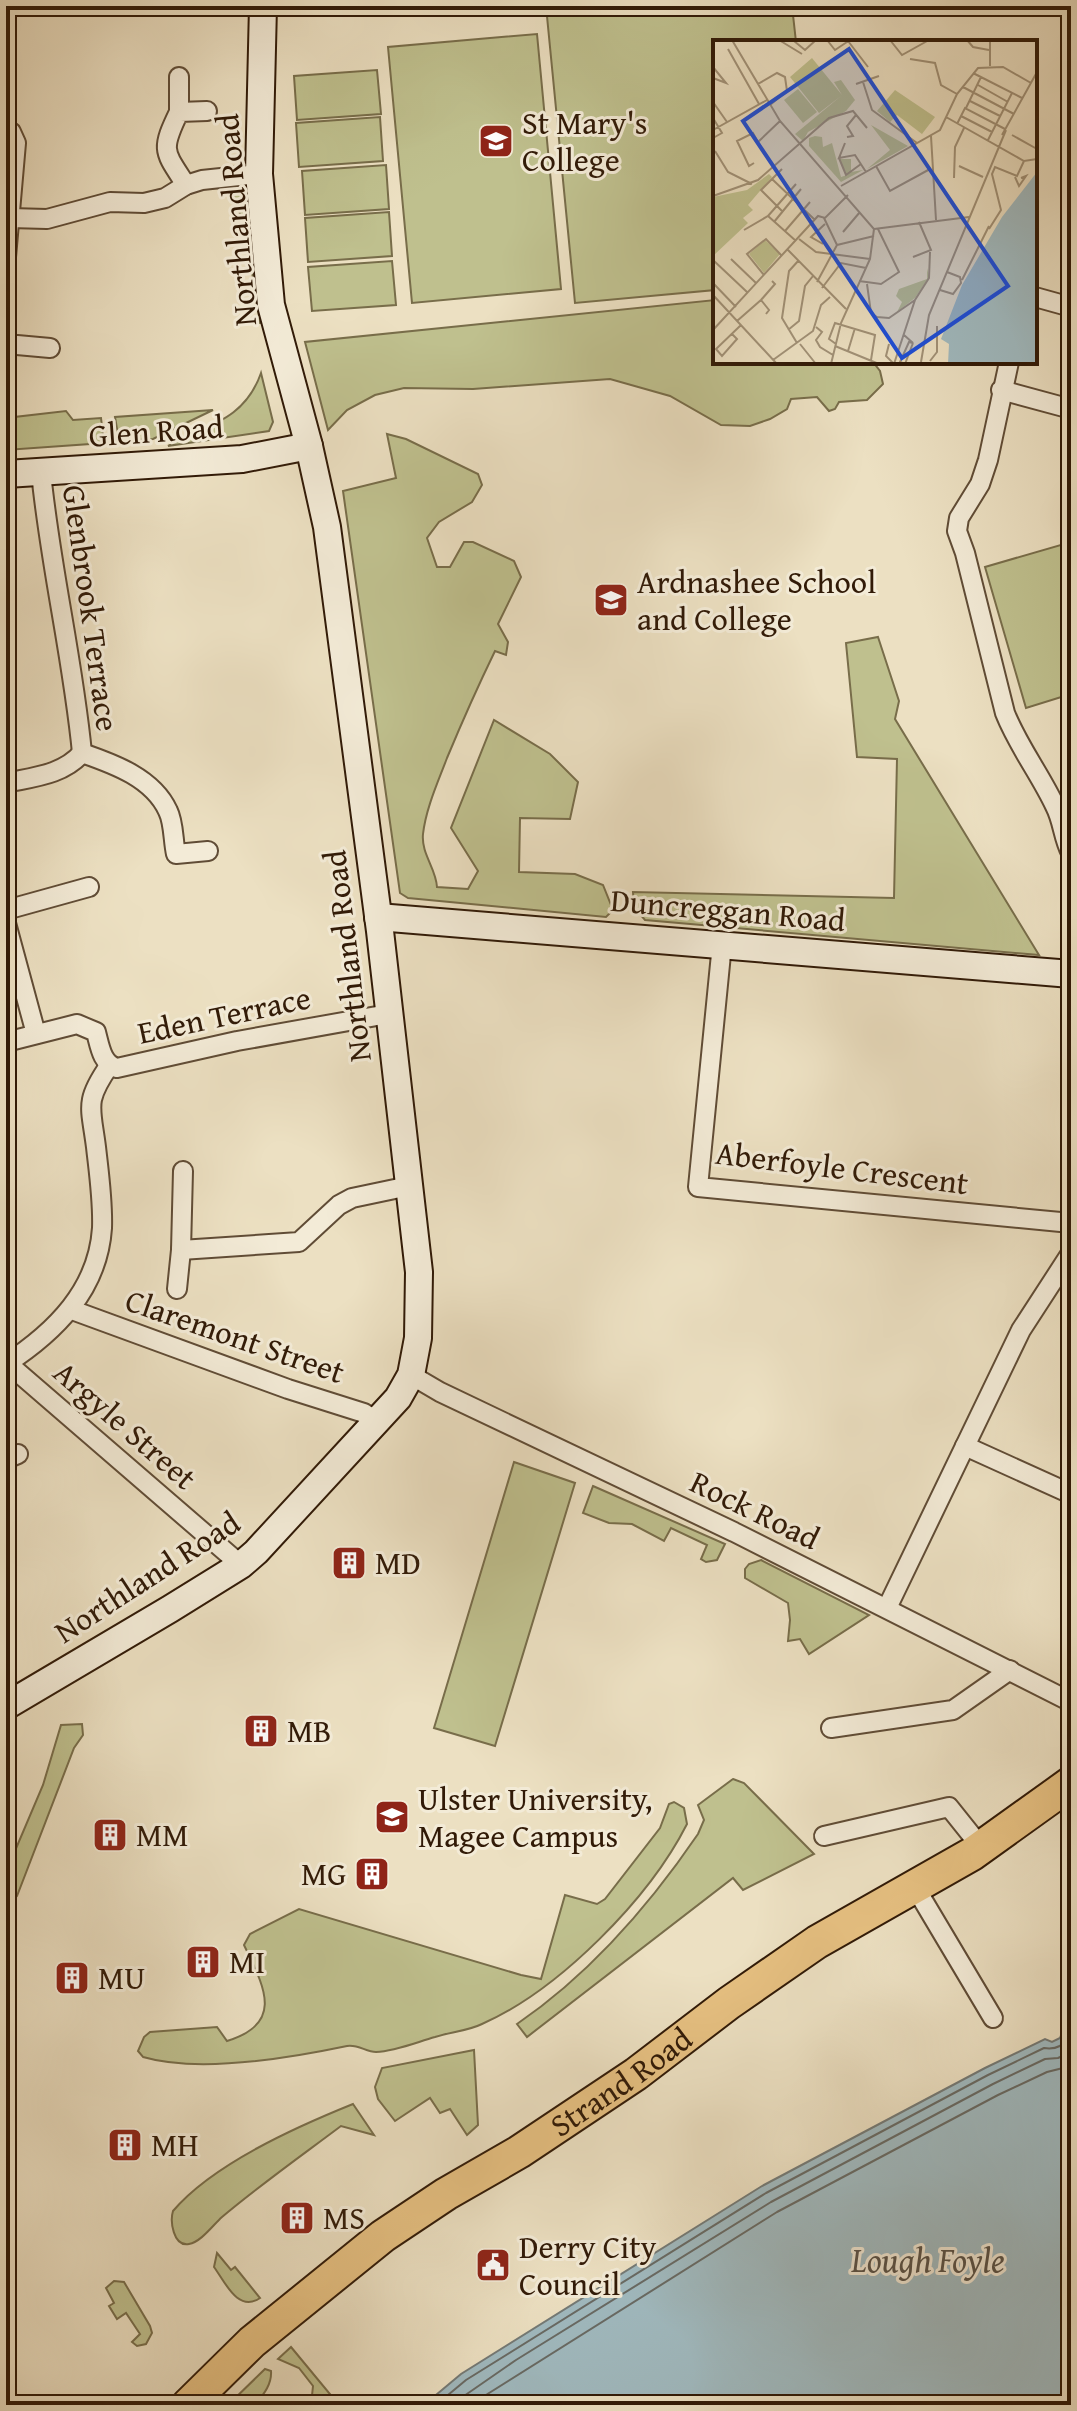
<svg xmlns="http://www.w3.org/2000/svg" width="1077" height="2411" viewBox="0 0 1077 2411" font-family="'Gentium Book Plus',serif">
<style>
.green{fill:#bfc08e;stroke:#786d4a;stroke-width:2}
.water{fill:#a0bac0;stroke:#747a76;stroke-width:2}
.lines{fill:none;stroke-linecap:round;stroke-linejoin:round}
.shore{stroke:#686a64;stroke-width:2}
.street-casing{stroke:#604c36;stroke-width:22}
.secondary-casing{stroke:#311a07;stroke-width:30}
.highway-casing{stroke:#311a07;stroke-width:36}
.street{stroke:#f3ebd7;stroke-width:18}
.secondary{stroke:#f3ebd7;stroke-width:26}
.highway{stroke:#e6c081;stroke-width:32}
.labels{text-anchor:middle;stroke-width:6;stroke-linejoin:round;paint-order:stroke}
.poi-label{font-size:32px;fill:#311a07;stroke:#f3ebd7;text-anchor:start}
.street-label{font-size:32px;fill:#311a07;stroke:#f3ebd7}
.water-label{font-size:34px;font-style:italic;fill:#585248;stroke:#f3ebd7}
.inset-road{fill:none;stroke:#a19177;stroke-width:2}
.view{fill:#1d4ed8;fill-opacity:0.15;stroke:#1d4ed8;stroke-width:4}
.inset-edge{fill:none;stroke:#311a07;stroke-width:4}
</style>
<rect width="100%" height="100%" fill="#ece0c2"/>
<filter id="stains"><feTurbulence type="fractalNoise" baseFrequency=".0025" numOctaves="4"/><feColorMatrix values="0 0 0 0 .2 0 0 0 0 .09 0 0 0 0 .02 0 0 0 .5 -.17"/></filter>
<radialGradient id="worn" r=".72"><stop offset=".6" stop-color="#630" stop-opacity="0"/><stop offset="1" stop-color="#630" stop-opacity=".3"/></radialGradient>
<g class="green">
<polygon points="546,6 792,6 796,42 715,42 715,290 575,303"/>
<polygon points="537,34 561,289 412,303 388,47"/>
<polygon points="377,70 381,114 297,120 294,76"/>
<polygon points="380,117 383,161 299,167 296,123"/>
<polygon points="386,165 389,209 305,215 302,171"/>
<polygon points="237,186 246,194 263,323 260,323 245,227 232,193"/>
<polygon points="389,212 392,256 308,262 305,218"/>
<polygon points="392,261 396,305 312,311 308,267"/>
<polygon points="715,300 715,362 873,362 880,371 883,384 867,400 839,402 835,409 829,411 817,397 791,399 787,409 770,419 750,426 721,425 670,396 610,379 473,389 404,388 375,395 347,410 328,430 305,342"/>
<path d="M261 373 273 422 269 431 168 446C209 425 245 419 261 373Z"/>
<polygon points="213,410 153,439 119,441 115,417"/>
<polygon points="66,411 73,420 101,418 104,443 6,450 6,418"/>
<path d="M387 434 406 439 478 474 482 485 472 502 439 522 427 538 437 567H450L464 542H473L514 561 521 577 498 624 508 642 506 655 495 651C478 686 462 722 447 758 438 782 426 808 423 834 421 854 436 868 437 887L468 889 478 871 451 828 494 720 550 754 578 782 570 819 520 818 519 872 575 874 603 885 613 910 606 917 408 898 400 893 343 491 396 478Z"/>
<polygon points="1071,542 1071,694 1026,708 985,567"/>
<polygon points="878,637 899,701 895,719 1039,955 645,920 634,907 633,892 894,898 897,759 857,757 846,643"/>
<polygon points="514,1462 575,1483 495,1746 434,1728"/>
<polygon points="593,1486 725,1544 717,1560 706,1562 701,1559 707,1545 671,1528 664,1541 632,1524 609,1523 583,1513"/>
<polygon points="761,1560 869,1615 809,1654 800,1639 788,1641 790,1620 788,1603 745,1578 745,1569 749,1564"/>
<polygon points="82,1724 83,1735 74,1748 17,1896 6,1907 6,1872 43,1785 61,1725"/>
<path d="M733 1779 744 1783 814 1854 743 1890 733 1878 527 2037 517 2024C590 1974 649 1906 698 1834L704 1820 698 1805Z"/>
<path d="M674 1802 684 1808 687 1824C649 1899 559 1990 482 2024 468 2031 450 2032 435 2037 417 2042 396 2051 376 2052 366 2052 358 2044 347 2046 290 2058 198 2073 143 2057L138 2051 144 2037 150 2032 217 2027 227 2041C286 2023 263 1985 244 1945L250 1934 299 1909 521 1975 541 1979 565 1895 597 1904 605 1899 660 1828 669 1804Z"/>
<polygon points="474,2050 478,2125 467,2135 450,2109 440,2113 430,2098 395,2121 378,2099 375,2087 382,2068"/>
<path d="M353 2104 374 2135 341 2126C301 2156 260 2185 222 2217 213 2225 201 2242 189 2244 173 2247 170 2221 173 2211 213 2164 296 2127 353 2104Z"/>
<path d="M217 2253 231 2270 235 2267 260 2298C238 2313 225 2282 214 2267Z"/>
<polygon points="114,2281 124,2282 150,2326 152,2333 146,2344 137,2346 132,2342 140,2334 126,2313 117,2319 109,2306 114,2303 106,2288"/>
<polygon points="291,2347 339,2405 311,2405 313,2386 299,2368 278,2359"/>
<path d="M265 2369 271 2371C272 2385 263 2395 255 2405H228Z"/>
</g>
<polygon class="water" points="1071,2027 1071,2405 424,2405 461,2374 762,2186 985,2068 1045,2039 1052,2042 1060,2038 1063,2030"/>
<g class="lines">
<g class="shore">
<path d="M436 2405 466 2380 766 2193 988 2075 1044 2048C1057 2050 1064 2045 1071 2035"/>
<polyline points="451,2405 516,2360 771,2202 993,2084 1045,2059 1058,2058 1071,2052"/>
<polyline points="470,2405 777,2212 998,2095 1047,2072 1071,2066"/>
</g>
<g class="street-casing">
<g id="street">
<polyline points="179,77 179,112"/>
<polyline points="6,129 11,132 16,143 6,257"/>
<path d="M186 185C164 151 160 151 179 112L207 111"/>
<polyline points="10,218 47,219 110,202 144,203 165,198 186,185 202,180 259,174"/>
<polyline points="1035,297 1071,307"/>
<polyline points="6,344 50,348"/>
<path d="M1009 362 988 460 980 484 959 518 957 531 965 553 1005 713C1018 746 1040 774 1055 806 1063 821 1063 838 1071 853"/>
<polyline points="1001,390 1071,409"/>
<path d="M41 472C50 566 73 658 82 753"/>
<path d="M82 753C114 764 153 778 168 811 174 823 173 841 176 854L208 851"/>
<path d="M6 783C33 777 63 775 82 753"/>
<polyline points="6,910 89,887"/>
<polyline points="6,923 36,1034"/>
<polyline points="722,944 698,1187 1071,1223"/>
<path d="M6 1042 77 1024 96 1032C100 1047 102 1064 117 1068L237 1041 388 1014"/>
<polyline points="181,1250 299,1242 339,1205 352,1198 409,1186"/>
<polyline points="177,1289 181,1250 183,1171"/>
<polyline points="72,1310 288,1389 364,1413 378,1422"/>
<polyline points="6,1362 241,1565"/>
<path d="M6 1364C55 1332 98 1290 102 1228 103 1201 99 1174 96 1147 91 1107 84 1102 109 1066"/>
<polyline points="411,1375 440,1392 734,1532 1071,1702"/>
<polyline points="965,1446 1071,1494"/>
<polyline points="6,1459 18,1454"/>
<polyline points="887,1608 1021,1330 1071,1253"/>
<polyline points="831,1728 953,1710 1010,1670"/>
<polyline points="824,1836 949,1807 981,1847"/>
<polyline points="915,1887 993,2018"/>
</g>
</g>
<g class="secondary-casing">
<g id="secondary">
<polyline points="6,474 242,459 309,446"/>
<polyline points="378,917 1071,974"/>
<polyline points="6,1706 170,1609 241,1565 256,1552 398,1398 411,1375 418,1338 419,1272 380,931 327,527 309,446 271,305 259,174 263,6"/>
</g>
</g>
<g class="highway-casing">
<g id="highway">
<path id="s1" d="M188 2405 252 2342 383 2236 446 2194 519 2152 636 2074 729 2003 817 1942 972 1854 1071 1783"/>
</g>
</g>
<use href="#street" class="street"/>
<use href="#secondary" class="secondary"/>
<use href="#highway" class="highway"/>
</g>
<defs>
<g id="school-square" transform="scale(1.8)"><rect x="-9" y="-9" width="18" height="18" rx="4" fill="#8f2418" stroke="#f3ebd7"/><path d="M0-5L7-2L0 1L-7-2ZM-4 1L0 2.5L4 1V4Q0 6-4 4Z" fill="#fff"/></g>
<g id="building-square" transform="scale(1.8)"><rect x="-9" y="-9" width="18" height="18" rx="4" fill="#8f2418" stroke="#f3ebd7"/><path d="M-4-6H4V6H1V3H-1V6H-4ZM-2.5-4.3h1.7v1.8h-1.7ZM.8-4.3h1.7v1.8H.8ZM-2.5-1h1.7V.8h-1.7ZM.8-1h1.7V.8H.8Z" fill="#fff"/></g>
<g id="university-square" transform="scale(1.8)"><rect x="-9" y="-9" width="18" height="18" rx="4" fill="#8f2418" stroke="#f3ebd7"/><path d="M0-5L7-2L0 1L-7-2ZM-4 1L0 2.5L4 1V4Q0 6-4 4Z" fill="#fff"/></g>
<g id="civic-square" transform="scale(1.8)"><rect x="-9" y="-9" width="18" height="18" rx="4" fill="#8f2418" stroke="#f3ebd7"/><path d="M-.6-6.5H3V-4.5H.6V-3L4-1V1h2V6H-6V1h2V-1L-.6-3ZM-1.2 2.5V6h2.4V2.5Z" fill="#fff"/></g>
</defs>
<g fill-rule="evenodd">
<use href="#school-square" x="496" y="141"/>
<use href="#school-square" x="611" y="600"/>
<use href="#building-square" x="349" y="1563"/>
<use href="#building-square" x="261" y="1731"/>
<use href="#university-square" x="392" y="1817"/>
<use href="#building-square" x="110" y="1835"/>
<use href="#building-square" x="372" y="1874"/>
<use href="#building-square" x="203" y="1962"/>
<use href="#building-square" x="72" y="1978"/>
<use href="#building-square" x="125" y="2145"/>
<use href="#building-square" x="297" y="2218"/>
<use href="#civic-square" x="493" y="2265"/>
</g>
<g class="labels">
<g class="poi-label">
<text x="522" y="134">St Mary's<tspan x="522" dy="37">College</tspan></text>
<text x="637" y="593">Ardnashee School<tspan x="637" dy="37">and College</tspan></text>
<text x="375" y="1574">MD</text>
<text x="287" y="1742">MB</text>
<text x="418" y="1810">Ulster University,<tspan x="418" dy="37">Magee Campus</tspan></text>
<text x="136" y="1846">MM</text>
<text x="346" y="1885" text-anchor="end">MG</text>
<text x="229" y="1973">MI</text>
<text x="98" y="1989">MU</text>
<text x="151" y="2156">MH</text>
<text x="323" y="2229">MS</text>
<text x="519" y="2258">Derry City<tspan x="519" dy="37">Council</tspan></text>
</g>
<g class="street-label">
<text transform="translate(236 220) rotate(-95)" y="11">Northland Road</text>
<text transform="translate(156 431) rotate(-4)" y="11">Glen Road</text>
<text transform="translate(91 608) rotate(82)" y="11">Glenbrook Terrace</text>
<text transform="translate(728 910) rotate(5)" y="11">Duncreggan Road</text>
<text transform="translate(347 956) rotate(-97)" y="11">Northland Road</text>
<text transform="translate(224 1015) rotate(-12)" y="11">Eden Terrace</text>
<text transform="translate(842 1168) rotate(7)" y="11">Aberfoyle Crescent</text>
<text transform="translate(235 1336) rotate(19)" y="11">Claremont Street</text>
<text transform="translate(125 1425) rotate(41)" y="11">Argyle Street</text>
<text transform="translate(755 1510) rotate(26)" y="11">Rock Road</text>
<text transform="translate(147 1577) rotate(-33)" y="11">Northland Road</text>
<text dy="11" stroke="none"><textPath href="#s1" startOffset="542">Strand Road</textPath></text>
</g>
<g class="water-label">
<text x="928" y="2272">Lough Foyle</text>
</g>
</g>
<g transform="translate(713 40)">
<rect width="324" height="324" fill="#ece0c2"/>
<path d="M99 18 129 55 121 42 128 40 142 60 133 71 95 92 90 101 82 94 128 56 106 73 77 37ZM85 49 104 72 90 83 71 60ZM182 50 222 77 209 94 184 75 177 82 164 71ZM158 85 195 106 154 129 177 110ZM102 96 109 97 110 107 119 103 128 137 134 135 126 119H138V132L150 130 128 142 96 106V98ZM56 134 59 137 35 165 40 170 30 178 35 183 0 216V157L34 150ZM52 200 67 214 51 233 36 214ZM214 228 216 237 202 258 184 272 189 262 183 256 186 249 214 239Z" fill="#bfc08e"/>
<path d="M324 132V324H235L236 304 228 299 249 245 289 177Z" fill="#a0bac0"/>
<path class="inset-road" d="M19 0 67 81 161 189 157 219 128 283 118 324M66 0 89 14M114 0 122 10 137 0M177 0 189 15 216 0M254 0 260 7 276 10M277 0V26M81 1 92 10 103 0M135 1 155 27M15 9 46 64M197 19 222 23 228 45 244 54M0 27 13 43 0 38M260 33 309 58M150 42 159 70 204 103M45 44 64 33 72 37 74 51 57 65M143 44 166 36M265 45 295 62M250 47 301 74M257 61 287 76M0 62 14 82M253 68 268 37M248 76 279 92M233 77 311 121 324 119M0 78 9 93 0 98M244 84 252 68 292 89M0 90 54 60M289 95 324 32M299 95 324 109M218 96 223 180M134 97 140 96 134 86 143 75M275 100 299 53M45 102 67 81M132 103 126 118 142 115 153 132M2 111 15 132 39 144M126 118 133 135 148 124M41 123 36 126 24 101 40 93 52 115M163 126 177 151 217 129M246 126 270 137M69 129 48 150 70 172M302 137 306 146 313 136 308 138M241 138 242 107 251 88M59 139 102 180M128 146 227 90 244 54 265 28 290 27 318 43M0 156 45 140 116 78 140 71 154 88M55 176 83 144M61 182 88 149M161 189 256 177M276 189 288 170 279 134 282 127 304 136 311 121M31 190 55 176 83 201M72 191 97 162M130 192 147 172M86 199 103 212 157 219M110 204 98 197 112 184M124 205 161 196M75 210 133 269M200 217 218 210 206 182M18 219 43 243M0 220 34 252M51 235 34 214 53 199 68 215M249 240 276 186M146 241 168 244 186 232 165 189M104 242 124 205 111 178M0 243 23 267M154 244 158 273 164 277 176 278 202 260M109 248 128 223 153 228M227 250 240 254 248 243 247 237 234 232M0 255 64 324M48 260 62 244 59 241M24 281 48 260 56 270 53 274M103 287 109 292 103 300 107 307 120 315M0 290 105 176 112 178 135 155M75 290 86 281 92 246 100 236M19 294 24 299 9 316 3 309 28 285M191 295 200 303 196 302 187 322 192 324 200 303M84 303 69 278 76 231 86 220M87 304 103 324M123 304 116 299 122 283 162 295 158 320M176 304 173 316 181 324 202 260 216 238 217 212M122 306 166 324M135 311 142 288M60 320 100 291 108 265 117 257M217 321 224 312V286M208 322 216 275 293 90"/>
<path class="view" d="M136 9 295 246 189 318 30 81Z"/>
<rect width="324" height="324" class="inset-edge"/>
</g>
<rect width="1077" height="2411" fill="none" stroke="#ece0c2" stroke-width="32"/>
<rect x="8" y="8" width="1061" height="2395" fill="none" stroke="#311a07" stroke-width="4"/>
<rect x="16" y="16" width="1045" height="2379" fill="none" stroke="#311a07" stroke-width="2"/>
<rect width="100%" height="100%" filter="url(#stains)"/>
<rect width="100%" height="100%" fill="url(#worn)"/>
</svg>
